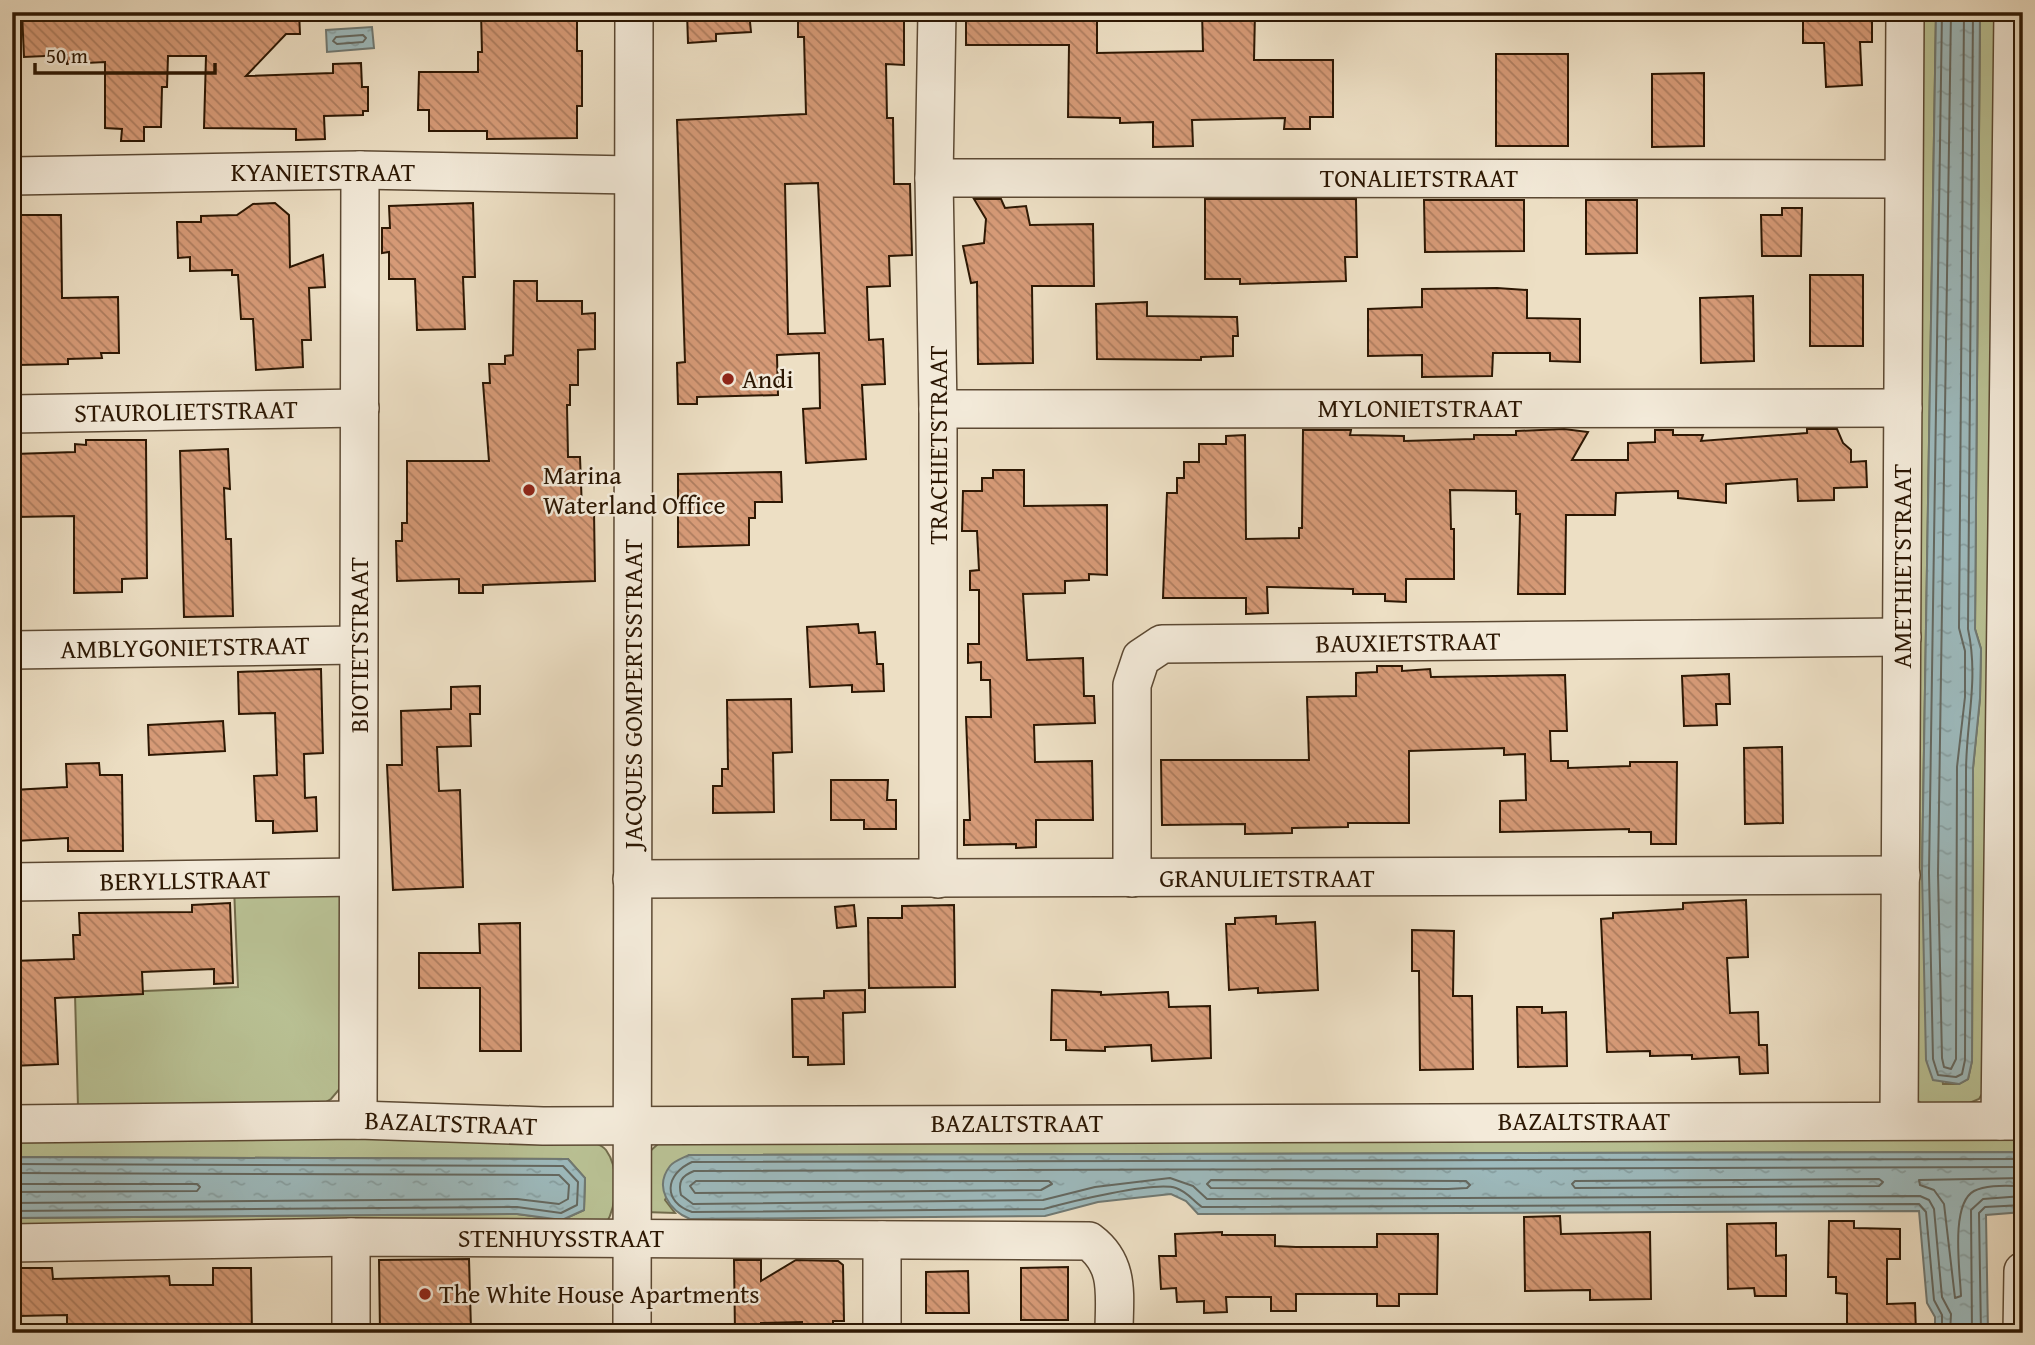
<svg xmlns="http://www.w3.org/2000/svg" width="2035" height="1345" viewBox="0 0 2035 1345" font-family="'Gentium Book Plus',serif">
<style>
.grass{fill:#b9c194;stroke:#726c4c;stroke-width:2}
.water{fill:url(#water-ripples);stroke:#707973;stroke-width:2}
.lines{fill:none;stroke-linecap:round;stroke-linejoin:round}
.shore{stroke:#646860;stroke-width:2}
.building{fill:url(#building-back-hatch);stroke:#2c1703;stroke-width:2;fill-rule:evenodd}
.minor-casing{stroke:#5c4933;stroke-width:40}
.minor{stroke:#f3ead9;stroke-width:37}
.poi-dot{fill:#8f2418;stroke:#f3ead9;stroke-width:2.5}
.labels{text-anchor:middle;stroke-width:5;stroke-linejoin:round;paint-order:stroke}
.street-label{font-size:26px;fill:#2c1703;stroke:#f3ead9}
.poi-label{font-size:26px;fill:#2c1703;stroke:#f3ead9;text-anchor:start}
</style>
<defs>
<pattern id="water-ripples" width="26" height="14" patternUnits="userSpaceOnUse" patternTransform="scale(1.75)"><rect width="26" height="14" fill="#9dbabd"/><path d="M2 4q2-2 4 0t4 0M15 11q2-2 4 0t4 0" fill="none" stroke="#879fa1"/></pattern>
<pattern id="building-back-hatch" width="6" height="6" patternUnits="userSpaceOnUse" patternTransform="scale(1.75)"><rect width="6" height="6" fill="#d69a77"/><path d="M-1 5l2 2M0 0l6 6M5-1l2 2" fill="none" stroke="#ae7d5f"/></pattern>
</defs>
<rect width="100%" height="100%" fill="#eddfc4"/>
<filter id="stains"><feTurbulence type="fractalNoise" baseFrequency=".00286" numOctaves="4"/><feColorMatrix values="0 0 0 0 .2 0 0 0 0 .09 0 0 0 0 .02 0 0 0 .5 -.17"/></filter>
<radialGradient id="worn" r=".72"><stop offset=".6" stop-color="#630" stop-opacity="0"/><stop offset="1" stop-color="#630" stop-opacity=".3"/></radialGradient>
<g class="grass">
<polygon points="1917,12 1936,12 1922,873 1943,1084 1959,1084 1968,1079 1972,1061 1973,768 1980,698 1981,649 1975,629 1980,12 1998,12 1988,1084 1979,1099 1967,1104 1922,1104 1909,1094"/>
<polygon points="234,887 341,895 343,1085 331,1099 317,1107 78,1107 75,994 238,987"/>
<polygon points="2023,1132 2023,1152 689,1155 665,1200 675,1213 644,1212 647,1154 659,1143"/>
<path d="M12 1137 587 1139C593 1142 602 1145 606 1150 620 1169 617 1205 606 1224L12 1233V1218L517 1214 562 1220 584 1210 585 1178 568 1159 12 1157Z"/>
</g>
<g class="water">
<polygon points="1936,12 1980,12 1975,629 1981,649 1980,698 1973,768 1972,1061 1968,1079 1959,1084 1933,1080 1926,1060 1922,873"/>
<polygon points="372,27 374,48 327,52 326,30"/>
<path d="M2023 1152V1212L1986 1215 1988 1333H1935V1317L1927 1303 1919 1211 1198 1214 1186 1201 1171 1194 1098 1202 1045 1216 690 1219C670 1211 653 1188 670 1166 674 1161 683 1158 689 1155Z"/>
<polygon points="12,1157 568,1159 585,1178 584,1210 562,1220 517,1214 12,1218"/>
</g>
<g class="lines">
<g class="shore">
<path d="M1942 12 1929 873 1933 1059 1938 1075 1956 1077 1962 1074 1965 1060C1966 964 1966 868 1966 772 1966 721 1979 680 1968 629L1973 12"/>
<polyline points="1951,12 1938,873 1942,1058 1944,1067 1951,1069 1956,1059 1957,767 1965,697 1965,651 1959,628 1964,12"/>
<polygon points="363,35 366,38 363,42 337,44 333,41 336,37"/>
<polyline points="12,1164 563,1166 578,1182 577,1205 561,1213 517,1207 12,1211"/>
<polyline points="12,1173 559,1175 569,1185 568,1199 559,1204 517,1199 12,1203"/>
<path d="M2023 1178 1919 1180 1920 1185 1934 1190 1944 1204 1955 1298 1961 1296C1960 1271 1950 1204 1974 1191 1987 1184 2008 1186 2023 1186"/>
<polygon points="1879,1179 1883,1182 1879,1186 1575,1188 1572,1184 1575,1181"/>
<polygon points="1211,1180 1466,1181 1470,1185 1467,1188 1448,1189 1211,1188 1207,1184"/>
<polygon points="696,1181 1049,1181 1052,1184 1041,1190 695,1193 690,1186"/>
<polyline points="12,1184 197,1184 200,1187 197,1191 12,1192"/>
<path d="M1942 1333V1315L1934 1300 1926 1212 1919 1204 1202 1207C1193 1201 1188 1192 1176 1188 1154 1181 1069 1202 1044 1209L692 1212C662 1202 665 1174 692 1162L2023 1159"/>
<path d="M1950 1333 1951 1314 1942 1297 1934 1209 1929 1200 1920 1196 1207 1199 1193 1186 1170 1178 1095 1187 1043 1200 693 1204 681 1195C678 1182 681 1176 694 1171L2023 1167"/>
<polyline points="1972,1333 1971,1210 1983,1199 2023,1196"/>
<polyline points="1981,1333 1979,1213 1985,1207 2023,1205"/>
</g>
</g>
<g class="building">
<polygon points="22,12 299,12 300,34 286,34 246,76 333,73 333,64 361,63 362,87 368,87 368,111 363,111 363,115 324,116 325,139 296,140 296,129 204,128 206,56 168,56 167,87 162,87 161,127 144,127 144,141 121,141 122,129 105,128 105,62 67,64 67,55 24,57"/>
<polygon points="481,12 577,12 577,51 582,51 582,106 577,106 577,138 487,139 487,131 429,131 429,110 418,110 419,72 478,72 478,52 482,52"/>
<polygon points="687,12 749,12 751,32 716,34 716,41 688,43"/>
<path d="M798 12H904V65L886 64 887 118H893L894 184H910L912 255 889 256 890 286 867 287 869 340 883 339 885 384 862 385 866 459 806 463 803 409 820 408 819 353 777 355 778 395 697 397V404H678L677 363 685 362 677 120 806 114 804 37H798ZM818 183 825 333 788 334 785 184Z"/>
<polygon points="966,12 1097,12 1097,53 1203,51 1202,12 1255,12 1254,60 1333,60 1333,117 1310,117 1310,129 1284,129 1285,118 1192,120 1193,146 1153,147 1153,122 1120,123 1120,118 1068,117 1069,45 966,45"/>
<polygon points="1803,12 1872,12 1872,42 1860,42 1862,85 1826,87 1824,43 1803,43"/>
<rect x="1496" y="54" width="72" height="92"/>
<polygon points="1704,73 1704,146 1652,147 1652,74"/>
<polygon points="974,199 1001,199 1005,208 1026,206 1030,225 1093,224 1094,286 1032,286 1033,363 978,364 977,282 971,283 963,246 984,243 986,219"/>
<polygon points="1205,199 1356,199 1357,257 1345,257 1346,281 1240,284 1240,279 1205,279"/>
<polygon points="1424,200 1524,200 1524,251 1425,252"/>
<polygon points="1586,200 1637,200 1637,253 1586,254"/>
<polygon points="275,203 289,215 290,267 323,255 325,287 309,288 311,340 302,340 303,367 256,370 253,319 241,319 238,275 232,275 232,270 190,271 190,257 178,258 177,222 201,222 201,216 237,215 253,204"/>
<polygon points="473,203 475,277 463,277 465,329 417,330 415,279 389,279 389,252 382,253 382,228 390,228 389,206"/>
<polygon points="1782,208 1802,208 1801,256 1762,256 1761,215 1782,215"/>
<polygon points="16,215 61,215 62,298 118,297 119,353 101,353 102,358 68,359 68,364 17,365 13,276 16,276"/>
<rect x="1810" y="275" width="53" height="71"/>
<polygon points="514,281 537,281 537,301 582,301 582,314 595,313 595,349 578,350 578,385 570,385 570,405 567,405 568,457 580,457 582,510 594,510 595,581 483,585 483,593 459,593 459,579 397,581 396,541 402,541 402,523 407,523 407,461 489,461 483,383 490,383 489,364 505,364 505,356 513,355"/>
<polygon points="1497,288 1527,290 1527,318 1580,319 1580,362 1550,361 1550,353 1493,353 1492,376 1422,377 1422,355 1368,356 1368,309 1422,307 1422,289"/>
<polygon points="1753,296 1754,361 1701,363 1700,298"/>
<polygon points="1147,302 1147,316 1237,317 1238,336 1233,336 1233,356 1201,357 1201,360 1097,359 1096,304"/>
<polygon points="1564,429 1588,432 1572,460 1628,460 1628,443 1655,442 1655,430 1673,430 1673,435 1703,435 1701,441 1807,433 1807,429 1837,429 1843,443 1851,450 1851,462 1866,461 1867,487 1834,488 1834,500 1798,501 1797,479 1726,484 1726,503 1678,498 1678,491 1616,493 1615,515 1566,515 1565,594 1518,594 1520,514 1516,514 1516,491 1450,490 1451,529 1454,529 1454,579 1406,579 1406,602 1385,601 1385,594 1353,594 1353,589 1267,587 1268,613 1246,614 1246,598 1163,598 1167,493 1177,493 1177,478 1184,478 1184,462 1199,462 1199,444 1226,444 1226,436 1245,435 1246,539 1299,538 1299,528 1302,528 1303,430 1351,430 1350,435 1404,436 1404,441 1474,439 1474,435 1516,435 1516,431"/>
<polygon points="86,440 146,440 147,578 122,579 122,592 74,593 74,516 16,517 14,454 75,452 75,444 86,445"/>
<polygon points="228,449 230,489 224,488 226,539 231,539 233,616 184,617 180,451"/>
<polygon points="993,470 1024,470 1024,506 1107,505 1107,575 1089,574 1089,580 1065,581 1065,593 1023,594 1027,660 1083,658 1084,696 1094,696 1095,723 1034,725 1035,762 1092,761 1093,820 1036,820 1036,847 1016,848 1016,844 964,845 964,820 970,820 966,717 991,717 990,680 981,680 981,662 968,663 968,644 979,644 979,590 970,590 970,571 979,570 977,531 962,531 963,491 982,491 982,478 993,478"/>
<polygon points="781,472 782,502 755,502 755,518 749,518 749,545 678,547 678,474"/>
<polygon points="858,624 859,633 875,632 877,664 883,664 884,691 852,692 852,685 810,687 807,627"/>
<polygon points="1377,666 1402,666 1402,671 1430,669 1431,677 1565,675 1567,731 1550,731 1551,761 1568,761 1568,768 1630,766 1630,762 1677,762 1676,844 1651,844 1651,832 1629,832 1629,829 1500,832 1500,801 1526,800 1525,754 1504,755 1504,748 1409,751 1409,823 1348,823 1348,827 1292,828 1292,833 1245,834 1245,824 1162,825 1161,760 1309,760 1307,697 1356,696 1356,673 1377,672"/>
<polygon points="321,669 323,753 304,754 305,798 316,797 317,831 273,833 273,821 256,821 254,776 277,775 275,713 239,714 238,672"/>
<polygon points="1729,674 1730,704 1716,704 1717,725 1684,726 1682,676"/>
<polygon points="480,686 480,714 470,714 471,746 437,747 439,791 460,790 463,887 393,890 387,765 402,765 401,711 451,709 451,687"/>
<polygon points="791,699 792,752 773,753 774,812 713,813 713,786 722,786 722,769 728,769 727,700"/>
<polygon points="223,721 225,751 149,755 148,725"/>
<polygon points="1782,747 1783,823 1745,824 1744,748"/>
<polygon points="99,763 100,775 122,775 123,851 68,851 68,838 16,841 13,790 67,787 66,764"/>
<polygon points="831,780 888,780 887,800 896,800 896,829 864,829 864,820 831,820"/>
<polygon points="1746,900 1748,957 1727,958 1730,1013 1758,1012 1759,1045 1767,1045 1768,1073 1740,1074 1739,1057 1692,1059 1692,1055 1650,1056 1650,1051 1607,1052 1601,919 1613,918 1613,913 1683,909 1683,903"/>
<polygon points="230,903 233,983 214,984 214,969 142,972 143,994 55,998 58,1064 12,1066 12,961 74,959 73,935 80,935 79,913 192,912 192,905"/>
<polygon points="854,905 856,926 837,928 835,907"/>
<polygon points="954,905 955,987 869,988 868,918 902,918 902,906"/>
<polygon points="1276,916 1276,924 1315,922 1318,990 1258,993 1258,988 1229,990 1226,924 1235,924 1235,918"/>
<polygon points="520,923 521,1051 480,1051 480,988 419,988 419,953 480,953 479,924"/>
<polygon points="1412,930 1454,931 1453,996 1472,996 1473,1069 1420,1070 1419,971 1412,971"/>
<polygon points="865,990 865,1012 843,1013 844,1064 808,1065 808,1057 793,1057 792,999 824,998 824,991"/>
<polygon points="1052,990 1101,992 1101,995 1168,992 1169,1007 1210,1006 1211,1058 1152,1061 1151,1045 1105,1047 1105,1051 1066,1050 1066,1040 1051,1040"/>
<polygon points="1517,1007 1542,1007 1542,1013 1566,1012 1567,1066 1518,1067"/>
<polygon points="1560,1216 1561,1234 1650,1232 1651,1299 1590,1300 1590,1290 1525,1291 1524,1217"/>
<polygon points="1829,1221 1854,1221 1854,1228 1900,1229 1900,1259 1887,1259 1887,1304 1915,1303 1916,1333 1847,1333 1847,1294 1836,1293 1836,1277 1828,1277"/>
<polygon points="1776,1223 1776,1256 1786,1255 1786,1296 1755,1296 1754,1288 1728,1289 1727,1224"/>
<polygon points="1222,1232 1222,1235 1275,1235 1275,1246 1296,1247 1377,1247 1377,1234 1438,1234 1437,1294 1399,1294 1399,1306 1377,1306 1377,1294 1296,1294 1296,1311 1271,1311 1271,1297 1226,1297 1227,1312 1204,1313 1204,1301 1177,1302 1176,1288 1161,1289 1159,1256 1176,1256 1175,1234"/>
<polygon points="469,1259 471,1329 380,1331 379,1260"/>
<polygon points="734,1260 761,1260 761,1281 796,1260 838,1261 843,1265 844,1321 833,1321 833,1333 802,1333 802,1322 761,1323 761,1333 735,1333"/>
<polygon points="1068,1267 1068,1320 1021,1320 1021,1268"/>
<polygon points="19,1268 52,1268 53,1279 169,1276 170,1285 213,1285 213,1268 251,1268 252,1333 67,1333 67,1315 20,1316"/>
<polygon points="968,1271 969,1313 926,1313 926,1272"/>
</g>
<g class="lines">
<g class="minor-casing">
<g id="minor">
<polyline points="937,12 934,178 938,409 938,879"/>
<polyline points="12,176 360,170 633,175"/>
<polyline points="934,178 1903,179"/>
<polyline points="938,409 1903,408"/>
<polyline points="12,414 360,408"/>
<polyline points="12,650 358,645"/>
<polyline points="1132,878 1132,685 1141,658 1162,644 1902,637"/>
<polyline points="632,879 1901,875"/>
<polyline points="12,882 358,877"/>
<polyline points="358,1120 360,170"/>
<polyline points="1899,1120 1905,12"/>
<polyline points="2000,1121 2013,12"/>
<polyline points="12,1124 358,1120 543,1126 2023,1121"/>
<path d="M12 1243 351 1237 1089 1241C1121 1265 1114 1296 1114 1333"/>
<polyline points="351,1333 351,1237"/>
<polyline points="632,1333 634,12"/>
<polyline points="882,1333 882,1240"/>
<polyline points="2022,1333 2023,1271"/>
</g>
</g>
<use href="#minor" class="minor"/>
</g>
<g class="poi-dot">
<circle cx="728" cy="379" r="7"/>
<circle cx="529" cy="490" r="7"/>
<circle cx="425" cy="1294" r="7"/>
</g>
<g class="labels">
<g class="street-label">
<text x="323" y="181">KYANIETSTRAAT</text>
<text x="1419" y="187">TONALIETSTRAAT</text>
<text x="1420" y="417">MYLONIETSTRAAT</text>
<text transform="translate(186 411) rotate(-1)" y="9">STAUROLIETSTRAAT</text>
<text transform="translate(938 445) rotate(-90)" y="9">TRACHIETSTRAAT</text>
<text transform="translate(1902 566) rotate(-90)" y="9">AMETHIETSTRAAT</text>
<text transform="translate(1408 642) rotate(-1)" y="9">BAUXIETSTRAAT</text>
<text transform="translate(359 645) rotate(-90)" y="9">BIOTIETSTRAAT</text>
<text transform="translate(185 647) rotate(-1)" y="9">AMBLYGONIETSTRAAT</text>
<text transform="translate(633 694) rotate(-90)" y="9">JACQUES GOMPERTSSTRAAT</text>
<text x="1267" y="887">GRANULIETSTRAAT</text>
<text transform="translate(185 880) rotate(-1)" y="9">BERYLLSTRAAT</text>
<text x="1584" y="1130">BAZALTSTRAAT</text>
<text transform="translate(451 1123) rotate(2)" y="9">BAZALTSTRAAT</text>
<text x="1017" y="1132">BAZALTSTRAAT</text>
<text x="561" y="1247">STENHUYSSTRAAT</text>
</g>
<g class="poi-label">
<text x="742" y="388">Andi</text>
<text x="543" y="484">Marina<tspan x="543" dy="30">Waterland Office</tspan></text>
<text x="439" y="1303">The White House Apartments</text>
</g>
</g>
<rect width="2035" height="1345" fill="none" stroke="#eddfc4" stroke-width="42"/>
<rect x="14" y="14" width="2007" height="1317" fill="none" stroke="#2c1703" stroke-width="3.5"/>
<rect x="21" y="21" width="1993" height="1303" fill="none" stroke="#2c1703" stroke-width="2"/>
<path d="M35 63v10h180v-10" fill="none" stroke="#2c1703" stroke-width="3.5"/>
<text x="46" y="63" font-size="21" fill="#2c1703" stroke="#f3ead9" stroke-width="5" paint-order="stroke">50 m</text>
<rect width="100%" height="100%" filter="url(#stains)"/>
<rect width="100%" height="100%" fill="url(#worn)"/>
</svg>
